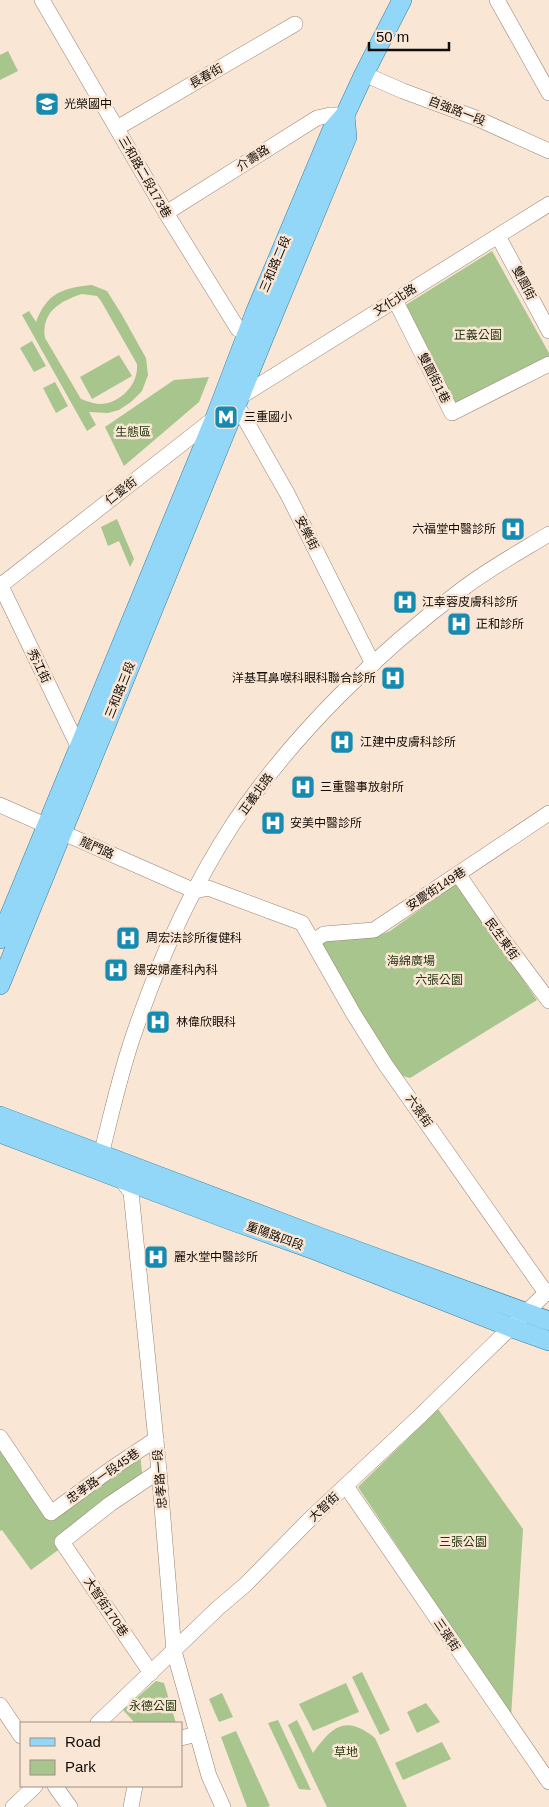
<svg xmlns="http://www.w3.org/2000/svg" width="549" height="1807" viewBox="0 0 549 1807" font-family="Helvetica,'Noto Sans TC',sans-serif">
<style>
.green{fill:#a8c58d;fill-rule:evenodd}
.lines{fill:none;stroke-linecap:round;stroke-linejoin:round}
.minor-casing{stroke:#958374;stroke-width:16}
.major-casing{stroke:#377fa1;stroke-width:20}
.minor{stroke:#fff;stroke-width:15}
.major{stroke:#92d7f8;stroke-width:19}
.labels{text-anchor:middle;stroke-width:5;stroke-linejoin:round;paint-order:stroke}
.street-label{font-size:12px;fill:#130d07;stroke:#fae6d5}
.poi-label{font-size:12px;fill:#130d07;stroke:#fae6d5;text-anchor:start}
.park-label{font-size:12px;fill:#24370e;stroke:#fae6d5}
</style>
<rect width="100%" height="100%" fill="#fae6d5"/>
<g class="green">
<polygon points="8,51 18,71 0,80 0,55"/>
<polygon points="492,251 549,353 549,359 455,405 404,306"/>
<path d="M92 285 107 291 122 315 146 358 148 375 142 391 131 402 119 410 108 413 89 412 96 425 87 431 22 315 29 311 36 322C47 293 62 288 92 285ZM82 294 97 296 101 301 137 364C139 384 120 404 100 404 94 404 87 401 81 399L45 338C41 312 60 301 82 294Z"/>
<polygon points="32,341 46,366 34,372 20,348"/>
<polygon points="119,355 132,376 92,399 80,377"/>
<polygon points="209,377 199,402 124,466 105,427 174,380"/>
<polygon points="55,382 68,406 56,413 43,388"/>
<polygon points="117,519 134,559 130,567 119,541 108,546 101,527"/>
<polygon points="457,883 537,1000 410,1078 403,1076 390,1060 319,947 323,940 375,937 390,931"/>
<polygon points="438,1409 523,1529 511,1717 358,1487"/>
<polygon points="0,1446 48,1520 140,1451 142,1473 55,1539 61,1548 31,1570 2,1530 0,1531"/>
<polygon points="362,1672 390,1730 380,1735 352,1677"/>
<polygon points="156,1681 164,1683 176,1723 135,1723 123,1710"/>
<polygon points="346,1683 359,1712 313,1731 299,1704"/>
<polygon points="222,1693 233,1717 219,1722 209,1699"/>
<polygon points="426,1703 440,1722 417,1733 407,1712"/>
<polygon points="278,1720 311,1790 299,1789 268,1723"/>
<path d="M297 1720 313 1753C332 1727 345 1714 375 1738L407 1807H327L288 1725Z"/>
<polygon points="236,1731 270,1806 267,1807 247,1807 221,1737"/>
<polygon points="442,1742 451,1759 403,1780 395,1763"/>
</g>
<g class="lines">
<g class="minor-casing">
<g id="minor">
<polyline points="42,0 166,213 238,329 257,339"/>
<polyline points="497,0 549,93"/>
<polyline points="364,74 403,91 476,118 549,151"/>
<polyline points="117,128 295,24"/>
<polyline points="166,213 317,118 330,115 345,115"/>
<polyline points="498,236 549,331"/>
<polyline points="395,300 452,413 549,364"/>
<polyline points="237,399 549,204"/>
<polyline points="237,405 288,495 373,664"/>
<polyline points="0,584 79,748"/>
<polyline points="0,586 216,417"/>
<polyline points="0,805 195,891"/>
<polyline points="458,874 502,938 549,1001"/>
<polyline points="195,891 208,888 302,923 353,1013 385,1064 546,1293"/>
<polyline points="313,941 324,934 374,930 549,813"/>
<polyline points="0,1437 51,1513 111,1469 156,1439"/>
<polyline points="346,1486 549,1782"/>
<polyline points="151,1673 62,1542 110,1504 159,1471"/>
<polyline points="0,1705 21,1736"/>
<polyline points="98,1723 218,1608 245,1585 312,1517 420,1416 549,1290"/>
<polyline points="181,1738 197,1734"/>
<polyline points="55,1786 70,1807"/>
<polyline points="13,1807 35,1786"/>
<polyline points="131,1807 135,1786"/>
<path d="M223 1807 209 1776 174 1651 159 1471 131 1192 101 1155C112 1112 121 1069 136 1028 160 958 192 887 233 824 294 733 378 652 465 587 492 567 521 551 549 534"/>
</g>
</g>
<g class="major-casing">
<g id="major">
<polyline points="0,939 215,418 255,313 332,130 345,115 364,74 402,0"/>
<polyline points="0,985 262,342 347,137 345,115"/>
<polyline points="0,1116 322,1238 549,1321"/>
<polyline points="0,1133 230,1220 312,1249 510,1327 549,1341"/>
</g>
</g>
<use href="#minor" class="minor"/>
<use href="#major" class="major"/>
</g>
<defs>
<g id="school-square" transform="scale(1.25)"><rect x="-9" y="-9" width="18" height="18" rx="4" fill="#168baf" stroke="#fae6d5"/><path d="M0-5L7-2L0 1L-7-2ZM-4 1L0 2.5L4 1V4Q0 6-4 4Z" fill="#fff"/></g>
<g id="metro-square" transform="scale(1.25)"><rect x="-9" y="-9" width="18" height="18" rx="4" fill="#168baf" stroke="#fae6d5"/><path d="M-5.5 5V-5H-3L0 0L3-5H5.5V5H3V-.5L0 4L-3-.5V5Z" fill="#fff"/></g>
<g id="hospital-square" transform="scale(1.25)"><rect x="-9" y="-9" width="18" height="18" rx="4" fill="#168baf" stroke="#fae6d5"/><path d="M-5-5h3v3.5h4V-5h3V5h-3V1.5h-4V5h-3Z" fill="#fff"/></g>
</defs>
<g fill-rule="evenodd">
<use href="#school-square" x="47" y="104"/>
<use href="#metro-square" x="226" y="417"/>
<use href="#hospital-square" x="513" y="529"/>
<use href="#hospital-square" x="405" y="602"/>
<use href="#hospital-square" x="459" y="624"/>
<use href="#hospital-square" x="393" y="678"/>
<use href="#hospital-square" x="342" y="742"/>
<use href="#hospital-square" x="303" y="787"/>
<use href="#hospital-square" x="273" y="823"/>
<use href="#hospital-square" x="128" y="938"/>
<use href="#hospital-square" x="116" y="970"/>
<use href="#hospital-square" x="158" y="1022"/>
<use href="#hospital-square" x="156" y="1257"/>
</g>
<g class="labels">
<g class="street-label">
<text transform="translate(206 76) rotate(-30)" y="4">長春街</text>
<text transform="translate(457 111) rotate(21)" y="4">自強路一段</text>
<text transform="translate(253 158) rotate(-33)" y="4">介壽路</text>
<text transform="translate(145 177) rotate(60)" y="4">三和路二段173巷</text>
<text transform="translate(275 264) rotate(-67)" y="4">三和路二段</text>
<text transform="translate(524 283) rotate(62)" y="4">雙園街</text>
<text transform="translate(395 300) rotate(-32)" y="4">文化北路</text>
<text transform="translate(434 378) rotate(63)" y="4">雙園街1巷</text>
<text transform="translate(121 491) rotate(-38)" y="4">仁愛街</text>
<text transform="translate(307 533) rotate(63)" y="4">安樂街</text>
<text transform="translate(39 666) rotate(64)" y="4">秀江街</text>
<text transform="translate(120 690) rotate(-68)" y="4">三和路三段</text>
<text transform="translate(256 794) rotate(-54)" y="4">正義北路</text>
<text transform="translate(97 848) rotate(24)" y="4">龍門路</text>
<text transform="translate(436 889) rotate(-33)" y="4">安慶街149巷</text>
<text transform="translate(502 939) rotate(54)" y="4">民生東街</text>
<text transform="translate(419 1111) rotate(55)" y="4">六張街</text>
<text transform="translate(275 1236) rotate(20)" y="4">重陽路四段</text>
<text transform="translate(103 1476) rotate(-35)" y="4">忠孝路一段45巷</text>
<text transform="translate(160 1479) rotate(-95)" y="4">忠孝路一段</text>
<text transform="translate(324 1507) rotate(-43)" y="4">大智街</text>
<text transform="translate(106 1607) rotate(56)" y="4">大智街170巷</text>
<text transform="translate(447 1635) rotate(56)" y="4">三張街</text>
</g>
<g class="poi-label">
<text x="64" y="108">光榮國中</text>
<text x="244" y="421">三重國小</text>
<text x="496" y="533" text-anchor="end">六福堂中醫診所</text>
<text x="422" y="606">江幸蓉皮膚科診所</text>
<text x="476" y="628">正和診所</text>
<text x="376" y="682" text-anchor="end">洋基耳鼻喉科眼科聯合診所</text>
<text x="360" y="746">江建中皮膚科診所</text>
<text x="320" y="791">三重醫事放射所</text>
<text x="290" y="827">安美中醫診所</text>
<text x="146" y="942">周宏法診所復健科</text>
<text x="134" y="974">鍚安婦產科內科</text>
<text x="176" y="1026">林偉欣眼科</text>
<text x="174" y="1261">麗水堂中醫診所</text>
</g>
<g class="park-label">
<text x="478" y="339">正義公園</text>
<text x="133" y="436">生態區</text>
<text x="411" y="965">海綿廣場</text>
<text x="439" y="984">六張公園</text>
<text x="463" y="1546">三張公園</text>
<text x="153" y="1710">永德公園</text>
<text x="346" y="1756">草地</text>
</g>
</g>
<rect x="20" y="1722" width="162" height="65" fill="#fae6d5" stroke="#9e8f83"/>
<rect x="30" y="1738" width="25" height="8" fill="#92d7f8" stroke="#9e8f83"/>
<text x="65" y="1747" font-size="15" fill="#130d07">Road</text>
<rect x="30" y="1760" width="25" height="15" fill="#a8c58d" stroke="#9e8f83"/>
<text x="65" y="1772" font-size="15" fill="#130d07">Park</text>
<path d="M369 42v8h80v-8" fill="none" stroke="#130d07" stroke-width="2.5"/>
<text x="376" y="42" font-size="15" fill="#130d07" stroke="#fae6d5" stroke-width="4" paint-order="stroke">50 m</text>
</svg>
